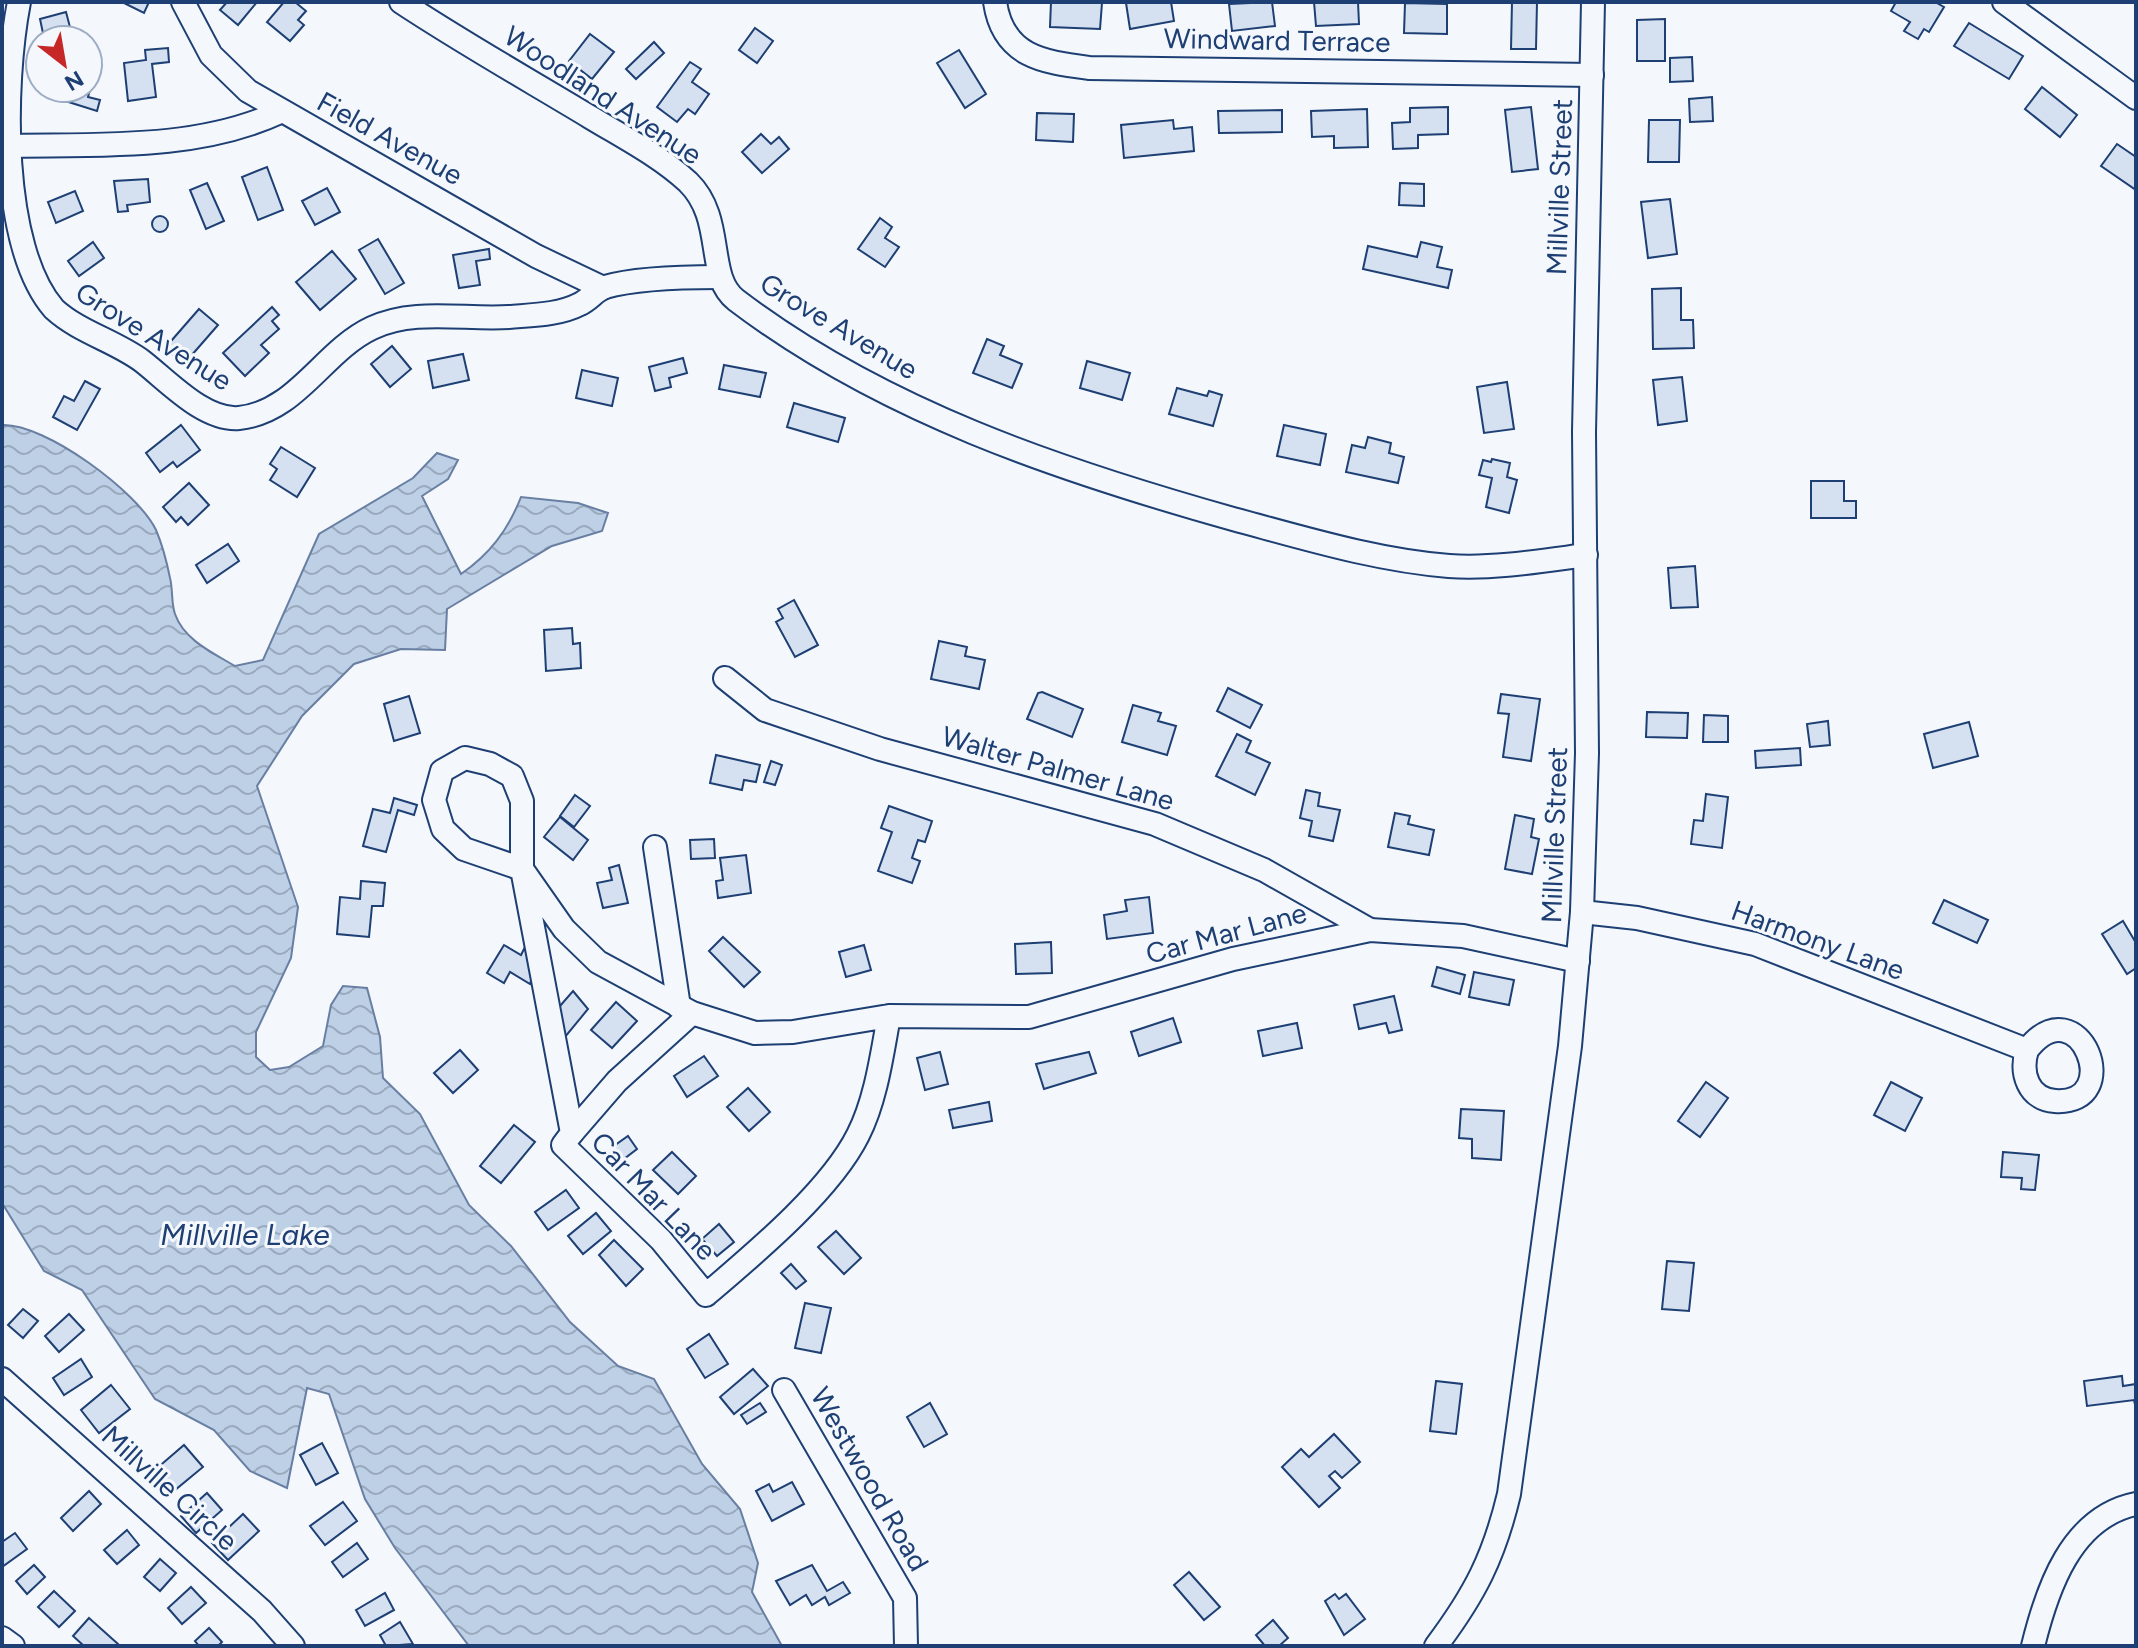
<svg xmlns="http://www.w3.org/2000/svg" width="2138" height="1648" viewBox="0 0 2138 1648" font-family="Figtree,sans-serif">
<style>
.water{fill:url(#water-waves);stroke:#687fa3;stroke-width:2}
.building{fill:#d5e0f0;stroke:#1d3f73;stroke-width:2}
.lines{fill:none;stroke-linecap:round;stroke-linejoin:round}
.minor-casing{stroke:#1d3f73;stroke-width:26}
.minor{stroke:#f4f7fb;stroke-width:22}
.labels{text-anchor:middle;stroke-width:6;stroke-linejoin:round;paint-order:stroke}
.street-label{font-size:28px;fill:#1d3f73;stroke:#f4f7fb}
.water-label{font-size:30px;font-style:italic;fill:#1d3f73;stroke:#f4f7fb}
</style>
<defs>
<pattern id="water-waves" width="16" height="10" patternUnits="userSpaceOnUse" patternTransform="scale(2)"><rect width="16" height="10" fill="#bed0e5"/><path d="M0 5q4-4 8 0t8 0" fill="none" stroke="#9aaabe"/></pattern>
</defs>
<rect width="100%" height="100%" fill="#f4f7fb"/>
<path class="water" d="M2 425C45 423 138 492 156 530 162 544 167 563 170 578 173 589 171 603 175 614 184 640 213 653 235 666L263 660 319 534 413 478 437 453 458 460 448 479 422 496 461 574C490 554 508 530 521 497L578 503 608 513 602 531 552 546 447 609 445 650 401 649 354 664 302 716 257 786 298 907 291 958 256 1032V1057L270 1070 289 1067 323 1046 331 1005 343 986 367 988 380 1037 383 1078 420 1114 469 1205 511 1246 570 1322 618 1366 654 1379 702 1464 740 1509 758 1563 752 1592 782 1646H469L395 1548 365 1499 329 1394 307 1388 287 1488 250 1471 214 1430 155 1399 82 1290 44 1271 2 1203Z"/>
<g class="building">
<polygon points="122,2 149,2 144,13"/>
<polygon points="227,2 257,2 238,25 220,10"/>
<polygon points="284,2 295,2 306,11 298,20 304,25 290,41 267,22"/>
<polygon points="1051,2 1102,3 1100,29 1050,27"/>
<polygon points="1171,2 1174,21 1130,29 1126,3"/>
<polygon points="1272,2 1275,26 1232,31 1229,4"/>
<polygon points="1314,2 1358,2 1359,24 1316,26"/>
<polygon points="1512,2 1537,2 1536,49 1511,49"/>
<polygon points="1896,2 1935,2 1944,7 1929,32 1924,29 1918,39 1904,31 1910,22 1891,11"/>
<polygon points="1405,3 1447,4 1447,34 1404,33"/>
<polygon points="66,12 71,31 44,38 40,19"/>
<polygon points="1665,19 1665,61 1637,61 1637,20"/>
<polygon points="1969,23 2023,56 2009,79 1954,46"/>
<polygon points="755,28 773,41 757,63 739,50"/>
<polygon points="590,34 614,52 592,79 569,61"/>
<polygon points="654,42 664,53 636,79 626,69"/>
<polygon points="168,48 169,62 152,64 156,97 128,101 124,63 146,60 145,50"/>
<polygon points="959,50 986,94 965,108 937,63"/>
<polygon points="1692,57 1693,81 1670,82 1670,58"/>
<polygon points="690,62 701,69 692,82 709,94 695,114 688,109 677,122 657,107"/>
<polygon points="88,86 91,86 88,97 100,100 97,111 59,99 62,88"/>
<polygon points="2042,87 2077,115 2060,137 2025,109"/>
<polygon points="1712,97 1713,121 1690,122 1689,99"/>
<polygon points="1448,107 1448,134 1418,135 1418,148 1393,149 1392,123 1410,122 1410,108"/>
<polygon points="1531,107 1538,169 1512,172 1505,110"/>
<polygon points="1367,109 1368,147 1334,148 1334,136 1312,137 1311,111"/>
<polygon points="1282,110 1282,132 1219,133 1218,111"/>
<polygon points="1037,113 1074,114 1073,142 1036,140"/>
<polygon points="1173,120 1174,129 1192,127 1194,151 1124,158 1121,125"/>
<polygon points="1649,120 1680,120 1679,162 1648,162"/>
<polygon points="761,134 771,144 779,137 789,149 762,173 742,152"/>
<polygon points="2117,144 2136,157 2136,190 2101,166"/>
<polygon points="267,167 283,210 258,220 242,177"/>
<polygon points="148,179 150,202 127,205 128,211 118,212 114,181"/>
<polygon points="207,183 224,221 206,229 190,190"/>
<polygon points="1400,183 1424,184 1424,206 1399,205"/>
<polygon points="327,188 340,212 315,225 302,201"/>
<polygon points="75,191 83,211 56,223 48,202"/>
<polygon points="1670,199 1677,254 1648,258 1641,202"/>
<circle cx="160" cy="224" r="8"/>
<polygon points="880,218 892,227 885,238 899,247 885,267 858,249"/>
<polygon points="378,239 404,283 385,294 359,250"/>
<polygon points="93,242 104,258 79,276 68,261"/>
<polygon points="1421,242 1442,247 1437,267 1452,270 1448,288 1363,269 1368,246 1417,257"/>
<polygon points="489,249 490,259 476,261 480,285 459,288 453,255"/>
<polygon points="332,251 356,279 320,310 296,282"/>
<polygon points="1681,288 1681,320 1693,320 1694,348 1653,349 1652,289"/>
<polygon points="272,307 279,315 272,321 279,329 261,345 269,353 245,376 223,353"/>
<polygon points="199,309 218,325 184,364 165,348"/>
<polygon points="987,339 1004,346 1000,355 1022,364 1012,388 973,373"/>
<polygon points="392,346 411,369 390,387 371,364"/>
<polygon points="463,354 469,380 433,388 428,361"/>
<polygon points="683,358 687,373 669,378 671,387 655,391 649,367"/>
<polygon points="1087,361 1130,373 1122,400 1080,388"/>
<polygon points="724,365 766,373 760,397 719,389"/>
<polygon points="582,370 618,378 612,406 576,398"/>
<polygon points="1682,377 1687,421 1658,425 1653,380"/>
<polygon points="85,381 100,389 77,430 53,417 64,396 74,401"/>
<polygon points="1507,382 1514,429 1484,433 1477,387"/>
<polygon points="1177,388 1207,396 1209,391 1222,395 1213,426 1169,414"/>
<polygon points="794,403 845,418 838,442 787,427"/>
<polygon points="181,425 200,450 177,467 173,462 160,472 146,453"/>
<polygon points="1284,425 1326,434 1320,465 1277,456"/>
<polygon points="1368,437 1391,443 1389,453 1404,457 1398,483 1346,472 1352,445 1365,448"/>
<polygon points="281,447 315,468 297,497 270,480 277,469 270,464"/>
<polygon points="1492,459 1510,463 1507,477 1517,480 1509,513 1486,507 1492,478 1479,475 1483,460 1491,462"/>
<polygon points="1811,481 1844,481 1844,501 1856,501 1856,518 1811,518"/>
<polygon points="189,483 209,505 188,525 181,517 176,522 163,507"/>
<polygon points="228,544 239,561 207,583 196,565"/>
<polygon points="1695,566 1698,607 1671,608 1668,568"/>
<polygon points="794,600 818,645 795,657 776,622 783,618 778,609"/>
<polygon points="572,628 573,644 580,643 581,668 546,671 544,630"/>
<polygon points="939,641 967,647 965,656 985,660 979,689 931,679"/>
<polygon points="1228,688 1262,705 1250,728 1217,711"/>
<polygon points="1042,692 1083,709 1072,737 1027,719 1038,693"/>
<polygon points="1501,694 1540,699 1531,761 1503,757 1509,714 1498,713"/>
<polygon points="409,696 420,733 394,741 384,704"/>
<polygon points="1133,705 1161,713 1158,721 1176,726 1167,755 1122,742"/>
<polygon points="1647,712 1688,713 1687,738 1646,737"/>
<polygon points="1704,715 1728,716 1728,742 1703,742"/>
<polygon points="1828,721 1830,745 1810,747 1807,724"/>
<polygon points="1969,722 1978,756 1933,768 1924,734"/>
<polygon points="1237,734 1251,741 1246,752 1270,763 1255,795 1216,776"/>
<polygon points="1800,748 1801,765 1756,768 1755,751"/>
<polygon points="716,755 760,765 756,782 744,780 742,790 710,783"/>
<polygon points="771,761 782,765 775,785 764,782"/>
<polygon points="1306,790 1320,793 1318,806 1340,810 1333,841 1309,836 1312,821 1300,818"/>
<polygon points="1706,794 1728,797 1722,848 1691,844 1694,820 1703,821"/>
<polygon points="575,795 590,806 574,827 560,816"/>
<polygon points="394,798 417,805 414,815 398,810 386,852 363,846 373,809 390,813"/>
<polygon points="889,806 932,821 925,842 918,840 912,858 920,861 912,883 878,871 892,832 881,828"/>
<polygon points="1395,813 1410,816 1408,824 1434,830 1429,855 1388,847"/>
<polygon points="1515,815 1534,819 1531,837 1539,839 1532,874 1505,869"/>
<polygon points="560,817 588,840 573,860 544,837"/>
<polygon points="714,839 715,858 691,859 690,840"/>
<polygon points="746,855 751,893 718,898 716,881 723,880 720,858"/>
<polygon points="619,865 628,903 603,908 597,883 612,880 609,868"/>
<polygon points="361,881 385,883 383,906 372,906 369,937 337,934 340,897 360,899"/>
<polygon points="1149,897 1153,933 1107,939 1104,915 1127,911 1125,900"/>
<polygon points="1944,900 1988,920 1977,943 1933,923"/>
<polygon points="2123,921 2136,943 2136,968 2127,974 2102,934"/>
<polygon points="723,937 760,972 744,987 709,951"/>
<polygon points="1051,942 1052,973 1016,974 1015,944"/>
<polygon points="504,945 521,955 524,949 537,963 530,984 510,972 504,983 487,973"/>
<polygon points="864,945 871,970 846,977 839,952"/>
<polygon points="1437,967 1465,975 1460,994 1432,986"/>
<polygon points="1474,972 1514,980 1509,1005 1469,997"/>
<polygon points="573,991 588,1009 565,1037 553,1014"/>
<polygon points="1394,996 1402,1030 1389,1033 1386,1023 1359,1029 1354,1005"/>
<polygon points="616,1002 637,1021 612,1048 591,1030"/>
<polygon points="1173,1018 1181,1042 1139,1056 1131,1032"/>
<polygon points="1297,1023 1302,1048 1263,1056 1258,1031"/>
<polygon points="460,1050 478,1070 453,1093 434,1073"/>
<polygon points="940,1052 948,1084 925,1090 917,1058"/>
<polygon points="1089,1052 1096,1073 1044,1089 1036,1064"/>
<polygon points="704,1056 718,1076 687,1097 674,1076"/>
<polygon points="1706,1082 1728,1098 1700,1137 1678,1121"/>
<polygon points="1891,1082 1922,1098 1905,1131 1874,1115"/>
<polygon points="748,1088 770,1112 749,1131 727,1107"/>
<polygon points="989,1102 992,1121 953,1128 949,1110"/>
<polygon points="1461,1109 1504,1111 1501,1160 1472,1158 1472,1139 1459,1138"/>
<polygon points="514,1125 535,1142 501,1183 480,1166"/>
<polygon points="628,1136 637,1149 620,1162 611,1148"/>
<polygon points="672,1152 696,1176 678,1194 653,1170"/>
<polygon points="2003,1152 2039,1155 2035,1190 2021,1189 2022,1178 2001,1177"/>
<polygon points="566,1190 579,1208 548,1230 535,1212"/>
<polygon points="596,1213 611,1231 583,1254 568,1236"/>
<polygon points="719,1224 734,1242 717,1256 702,1239"/>
<polygon points="836,1231 861,1258 844,1274 818,1247"/>
<polygon points="614,1240 643,1269 626,1286 599,1255"/>
<polygon points="1667,1261 1694,1263 1689,1311 1662,1309"/>
<polygon points="791,1264 806,1281 796,1289 781,1273"/>
<polygon points="805,1303 831,1308 821,1353 795,1348"/>
<polygon points="23,1309 38,1321 23,1338 8,1325"/>
<polygon points="69,1314 84,1330 59,1352 45,1336"/>
<polygon points="709,1334 728,1364 705,1378 687,1349"/>
<polygon points="81,1359 92,1377 64,1395 53,1378"/>
<polygon points="753,1369 768,1386 734,1414 720,1397"/>
<polygon points="2122,1376 2123,1386 2136,1384 2136,1409 2134,1400 2087,1406 2084,1381"/>
<polygon points="1436,1381 1462,1384 1456,1434 1430,1431"/>
<polygon points="111,1385 130,1409 99,1433 81,1410"/>
<polygon points="760,1403 766,1412 747,1424 741,1415"/>
<polygon points="930,1403 947,1434 924,1447 907,1417"/>
<polygon points="1334,1434 1360,1462 1342,1478 1335,1471 1329,1476 1340,1488 1319,1507 1282,1467 1301,1449 1309,1457"/>
<polygon points="322,1443 338,1473 316,1485 300,1455"/>
<polygon points="184,1445 203,1467 175,1490 156,1469"/>
<polygon points="792,1482 804,1504 772,1521 756,1491 769,1484 773,1492"/>
<polygon points="89,1491 101,1504 73,1531 61,1518"/>
<polygon points="207,1493 222,1510 196,1533 181,1516"/>
<polygon points="343,1502 357,1521 325,1545 310,1526"/>
<polygon points="243,1514 259,1531 228,1560 212,1543"/>
<polygon points="127,1530 139,1545 117,1564 104,1550"/>
<polygon points="15,1533 27,1549 2,1567 2,1542"/>
<polygon points="357,1543 368,1559 343,1577 332,1562"/>
<polygon points="160,1559 176,1573 160,1591 144,1577"/>
<polygon points="34,1565 45,1577 27,1594 16,1581"/>
<polygon points="812,1565 827,1591 843,1582 850,1593 829,1605 825,1597 812,1605 806,1595 790,1605 776,1581"/>
<polygon points="1189,1572 1220,1607 1204,1620 1174,1585"/>
<polygon points="191,1587 206,1603 182,1624 168,1608"/>
<polygon points="54,1591 75,1611 59,1627 38,1607"/>
<polygon points="385,1593 394,1610 365,1626 356,1610"/>
<polygon points="1335,1594 1339,1599 1346,1594 1365,1619 1344,1635 1325,1601"/>
<polygon points="89,1618 118,1644 117,1646 84,1646 73,1636"/>
<polygon points="1273,1620 1288,1638 1279,1646 1265,1646 1256,1635"/>
<polygon points="400,1622 413,1644 386,1646 380,1635"/>
<polygon points="209,1628 222,1642 218,1646 199,1646 195,1641"/>
</g>
<g class="lines">
<g class="minor-casing">
<g id="minor">
<path d="M19 2C3 85 0 247 54 309 79 332 115 341 142 361 168 381 204 421 239 418 297 412 323 351 372 328 414 308 464 320 509 317 532 315 559 315 580 304 589 300 596 290 605 287 636 278 686 277 719 277"/>
<polyline points="183,2 211,55 248,91 536,256 603,288"/>
<path d="M401 2C463 43 527 79 590 117 623 137 660 156 688 182 726 219 705 276 736 300 882 411 1059 470 1233 519 1304 538 1375 560 1449 566 1494 569 1541 561 1586 555"/>
<path d="M995 2C1003 57 1043 62 1089 68L1592 75"/>
<polyline points="2004,2 2136,98"/>
<path d="M4 146C96 144 196 151 280 112"/>
<polyline points="725,678 765,710 880,749 1155,824 1264,870 1370,930"/>
<polyline points="655,847 679,1007"/>
<path d="M1582 912 1637 918 1755 944 2027 1050C2020 1073 2028 1099 2055 1101 2127 1106 2079 983 2027 1050"/>
<path d="M889 1016C882 1054 876 1100 858 1135 830 1191 754 1254 706 1295L661 1240 563 1145 572 1133 522 869V801L512 776 490 764 465 758 442 771 434 800 443 829 464 849 522 869 564 929 598 962 692 1013 755 1033 793 1032 889 1016 1029 1017 1233 959 1370 930 1463 936 1578 961"/>
<polyline points="572,1133 617,1081 692,1013"/>
<polyline points="2,1379 262,1611 293,1646"/>
<polyline points="784,1390 905,1598 906,1646"/>
<polyline points="2,1638 13,1646"/>
<path d="M1436 1646C1475 1594 1494 1557 1509 1494L1570 1046 1582 912 1587 753 1584 432 1593 2"/>
<path d="M2033 1646C2047 1589 2071 1517 2136 1504"/>
</g>
</g>
<use href="#minor" class="minor"/>
</g>
<g class="labels">
<g class="street-label">
<text transform="translate(1277 40) rotate(1)" y="10">Windward Terrace</text>
<text transform="translate(603 95) rotate(33)" y="10">Woodland Avenue</text>
<text transform="translate(390 138) rotate(29)" y="10">Field Avenue</text>
<text transform="translate(1559 187) rotate(-88)" y="10">Millville Street</text>
<text transform="translate(839 326) rotate(31)" y="10">Grove Avenue</text>
<text transform="translate(154 336) rotate(32)" y="10">Grove Avenue</text>
<text transform="translate(1058 768) rotate(16)" y="10">Walter Palmer Lane</text>
<text transform="translate(1554 835) rotate(-88)" y="10">Millville Street</text>
<text transform="translate(1226 933) rotate(-15)" y="10">Car Mar Lane</text>
<text transform="translate(1818 940) rotate(20)" y="10">Harmony Lane</text>
<text transform="translate(654 1196) rotate(46)" y="10">Car Mar Lane</text>
<text transform="translate(870 1479) rotate(60)" y="10">Westwood Road</text>
<text transform="translate(170 1488) rotate(42)" y="10">Millville Circle</text>
</g>
<g class="water-label">
<text x="245" y="1245">Millville Lake</text>
</g>
</g>
<rect width="2138" height="1648" fill="none" stroke="#1d3f73" stroke-width="8"/>
<g transform="translate(64 64) rotate(149)"><circle r="38" fill="#f4f7fb" stroke="#9eadc5" stroke-width="2"/>
<path d="M0-6L14 30L0 20L-14 30Z" fill="#c62828"/>
<text y="-12" font-size="22" font-weight="bold" text-anchor="middle" fill="#1d3f73">N</text>
</g>
</svg>
